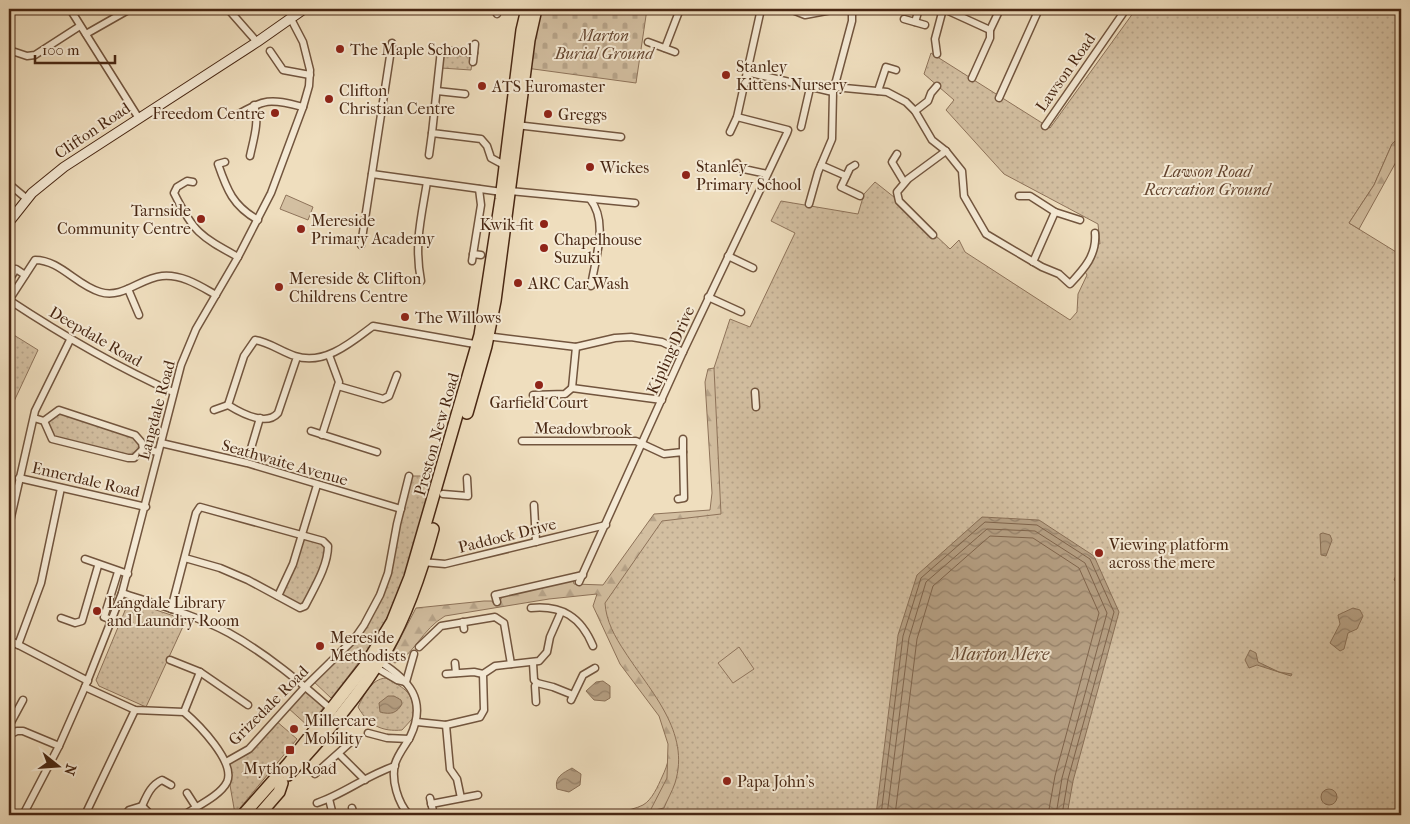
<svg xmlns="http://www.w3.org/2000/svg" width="1410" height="824" viewBox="0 0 1410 824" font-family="'IM FELL French Canon',serif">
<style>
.green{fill:url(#green-dots);stroke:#8e735a}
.forest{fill:url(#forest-firs);stroke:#8e735a}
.cemetery{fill:url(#cemetery-stones);stroke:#8e735a}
.pitch{fill:#d3bfa1;stroke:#8e735a}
.water{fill:url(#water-waves);stroke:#8a7057}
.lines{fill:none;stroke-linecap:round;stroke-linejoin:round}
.shore{stroke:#7f644c;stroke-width:1}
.street-casing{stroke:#72553e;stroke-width:9}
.secondary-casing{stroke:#482713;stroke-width:11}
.highway-casing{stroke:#482713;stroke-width:14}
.street{stroke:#f5ead5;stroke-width:6}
.secondary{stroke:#f5ead5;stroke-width:9}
.highway{stroke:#efdebe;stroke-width:11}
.poi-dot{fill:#8f2418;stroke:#f5ead5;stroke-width:2}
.labels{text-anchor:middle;stroke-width:4;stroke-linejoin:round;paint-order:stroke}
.park-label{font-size:16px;font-style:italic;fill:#64452f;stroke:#f5ead5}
.poi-label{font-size:16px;fill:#482713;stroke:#f5ead5;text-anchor:start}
.street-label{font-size:16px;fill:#482713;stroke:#f5ead5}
.water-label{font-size:18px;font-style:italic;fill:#694b35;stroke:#f5ead5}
</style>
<defs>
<pattern id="green-dots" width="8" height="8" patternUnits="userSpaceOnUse" patternTransform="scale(1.25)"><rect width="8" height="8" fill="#d3bfa1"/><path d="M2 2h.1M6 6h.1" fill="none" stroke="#b7a48a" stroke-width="1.8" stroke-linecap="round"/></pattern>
<pattern id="forest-firs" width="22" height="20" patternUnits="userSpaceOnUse" patternTransform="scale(1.25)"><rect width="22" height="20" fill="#d3bfa1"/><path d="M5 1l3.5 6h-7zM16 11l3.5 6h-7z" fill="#b7a48a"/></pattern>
<pattern id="cemetery-stones" width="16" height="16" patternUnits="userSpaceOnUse" patternTransform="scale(1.25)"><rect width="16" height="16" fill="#d3bfa1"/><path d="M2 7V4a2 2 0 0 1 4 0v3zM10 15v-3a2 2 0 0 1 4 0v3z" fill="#b7a48a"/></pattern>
<pattern id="water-waves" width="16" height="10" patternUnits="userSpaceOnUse" patternTransform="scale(1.25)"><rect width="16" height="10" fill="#b6a084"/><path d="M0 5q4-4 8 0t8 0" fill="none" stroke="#96826b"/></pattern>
</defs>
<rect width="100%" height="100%" fill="#efdebe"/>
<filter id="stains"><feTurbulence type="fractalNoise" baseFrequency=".004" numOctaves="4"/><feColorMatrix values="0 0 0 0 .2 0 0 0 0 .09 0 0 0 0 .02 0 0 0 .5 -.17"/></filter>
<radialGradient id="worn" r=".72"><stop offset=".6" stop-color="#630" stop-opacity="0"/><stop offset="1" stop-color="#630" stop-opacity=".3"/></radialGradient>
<g class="green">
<path d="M1136 9H1401V135L1392 144 1374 185 1349 223 1401 255V815H529C560 813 617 818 643 805 652 800 658 786 662 777 687 726 645 702 622 664 611 647 606 622 599 603L657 515 718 511 711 377 730 319 750 327 795 233 771 221 781 201 858 214 864 194 875 182 899 201 950 249 959 240 965 252 1070 320 1077 312 1078 294 1087 275 1084 270 1096 243 1100 244 1098 224 1004 174 946 110 954 100 924 74 931 53 1050 128Z"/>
<polygon points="443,52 473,55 471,70 441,68"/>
<polygon points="9,332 38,350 9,412"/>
<polygon points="59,410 135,435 143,449 134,458 52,439 44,421"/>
<path d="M409 476H433C423 511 416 548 403 582 387 626 360 662 331 698L312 680 355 638 380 595Z"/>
<polygon points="301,535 323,541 328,552 305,606 300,608 278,596"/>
<polygon points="129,601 186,620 146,707 99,686 96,680"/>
<path d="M386 678C406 689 415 693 413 718L402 730C382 732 368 725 358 707 364 695 371 679 386 678Z"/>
<polygon points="303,690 324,707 308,726 287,707"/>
<polygon points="275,720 297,739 235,814 226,762 249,749"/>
</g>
<g class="forest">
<polygon points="1401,135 1401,153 1359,229 1349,223 1374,185 1392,144"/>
<path d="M714 368 721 514 662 521 605 603C606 621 615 637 625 652 650 691 691 732 675 783 672 792 667 800 664 808L650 811 667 778 668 744 659 716 620 664 593 606 597 594 549 599 445 616C422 629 414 655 395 663L389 660 416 608 484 601H492L494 604 499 603 502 597 573 580 574 584 603 585 654 514 710 510 712 493 705 382 708 369Z"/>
</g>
<polygon class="cemetery" points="536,9 647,9 636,83 526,68"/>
<g class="pitch">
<polygon points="286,195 313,207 308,220 280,209"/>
<polygon points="739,647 754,669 733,683 718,663"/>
</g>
<g class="water">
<polygon points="982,517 1039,520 1094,556 1119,612 1073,781 1067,815 876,815 898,635 917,575"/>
<polygon points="1323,533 1330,535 1332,540 1326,556 1321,555 1320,534"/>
<path d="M1401 537V584L1394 580 1399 569C1393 560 1395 547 1401 537Z"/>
<polygon points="1353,608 1360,610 1363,616 1357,629 1348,633 1344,649 1340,651 1330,643 1340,624 1338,615"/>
<polygon points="1250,650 1256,653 1258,662 1279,672 1292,674 1291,676 1257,665 1249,668 1245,660"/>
<polygon points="603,681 610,686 610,698 605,701 594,700 586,691 596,682"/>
<path d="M388 696H394L401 700 402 704C397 713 391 715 380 712L379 703Z"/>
<path d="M572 768 581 774 580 785 569 792 557 789C554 777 563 773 572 768Z"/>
<circle cx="1329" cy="797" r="8"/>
</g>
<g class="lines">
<g class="shore">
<polyline points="881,815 903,636 921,578 985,522 1037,525 1090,559 1114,612 1068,779 1062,815"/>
<polyline points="887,815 909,638 926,582 987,529 1035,531 1085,563 1107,613 1062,778 1056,815"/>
<polyline points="895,815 917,639 933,586 990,536 1033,538 1079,568 1099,613 1055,776 1048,815"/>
</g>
<g class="street-casing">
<g id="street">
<polyline points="70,9 138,117"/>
<polyline points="228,9 257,42"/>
<polyline points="480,9 485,10"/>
<polyline points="494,9 497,14"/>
<polyline points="790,9 805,15 837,9"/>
<polyline points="944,9 990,30"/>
<polyline points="904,19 925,25"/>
<polyline points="915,22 919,9"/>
<polyline points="86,34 130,9"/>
<polyline points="648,42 675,52"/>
<polyline points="665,48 680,9"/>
<polyline points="9,50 27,56 35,55 80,26"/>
<polyline points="270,51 283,70 310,75"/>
<polyline points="474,53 441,50 432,133 481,139 487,146 491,158 506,166"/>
<polyline points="937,54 935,39 943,9"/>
<polyline points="473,62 475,44"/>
<polyline points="746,72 833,92"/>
<polyline points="972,78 990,38 990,30 1000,9"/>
<path d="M834 87 887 92 906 102 915 111 932 140 946 151 962 171 964 196 986 234 1042 267 1059 274 1070 284C1084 269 1097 255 1095 233"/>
<polyline points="437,91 465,94"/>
<polyline points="878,91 886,67 896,70"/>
<polyline points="999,98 1039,9"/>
<polyline points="915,111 928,101 931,93 937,86"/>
<path d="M235 116C265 99 269 98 303 107"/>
<polyline points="516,125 621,137"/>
<polyline points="1045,126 1126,9"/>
<polyline points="801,127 810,88"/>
<polyline points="730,132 737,117 761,9"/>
<polyline points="897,154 892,162 904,182"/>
<polyline points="429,155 432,133"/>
<path d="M250 156C253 141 260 121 254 105"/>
<path d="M225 162 218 164C227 190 233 206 258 220"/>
<polyline points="737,163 739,168 767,174"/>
<polyline points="821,165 846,176"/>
<polyline points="855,165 850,168 841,187 860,196"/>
<polyline points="372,174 502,192 510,191 635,203"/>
<path d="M193 182 187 181 177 187 174 193C194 233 200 236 238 257"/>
<polyline points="9,184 27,199"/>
<polyline points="1019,196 1030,196 1055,212 1033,262"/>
<path d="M590 199C609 222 595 259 591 286"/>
<polyline points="809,204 818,172 832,139 833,92 852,21 852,9"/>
<polyline points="1055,212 1080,220"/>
<polyline points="933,235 899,201 897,192 908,179 946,151"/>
<polyline points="361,245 392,43"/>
<polyline points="473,254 481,255"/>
<polyline points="728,256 753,268"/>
<polyline points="472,261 481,205 479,189"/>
<polyline points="9,280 16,269 25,275"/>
<path d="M421 281C414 244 421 219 427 182"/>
<polyline points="128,289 139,315"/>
<polyline points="708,297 741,312"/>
<path d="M9 300 35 260C60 260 76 285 100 292 123 299 140 278 162 276 182 274 200 286 216 295"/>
<path d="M9 300C62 335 115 366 173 392"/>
<polyline points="486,336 576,347 615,338 631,337 662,342 683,352"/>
<path d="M297 357 278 413C266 427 241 413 228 405L244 356 255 340C269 342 282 352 295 356 324 366 352 342 373 326L480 345"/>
<polyline points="338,386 383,399 389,396 397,375"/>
<polyline points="572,388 662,400"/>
<polyline points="572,388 576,347"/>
<polyline points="755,392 756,407"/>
<polyline points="533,395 565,394 572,388"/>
<polyline points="214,410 228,405"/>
<polyline points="34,418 44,421 52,439 128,458 134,458 143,449 158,452"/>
<polyline points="44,421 59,410 135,435 142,443 143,449"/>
<polyline points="311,431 377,452"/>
<polyline points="322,435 339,382 329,355"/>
<polyline points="683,439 683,452"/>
<polyline points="522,441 636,441 664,454 683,452 684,498 678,499"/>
<polyline points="161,443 247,463 401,509"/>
<polyline points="249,455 260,418"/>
<polyline points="19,478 146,507"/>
<polyline points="443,494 468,496 467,478"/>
<polyline points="534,505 536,542"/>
<polyline points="9,526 35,411 70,340"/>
<polyline points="85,559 128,574"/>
<polyline points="422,562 445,564 606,525"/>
<polyline points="579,582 683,352 787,133 788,130 737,117"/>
<path d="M122 593C159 605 195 615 229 633 267 654 300 682 333 711"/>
<polyline points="278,596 293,564 317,485"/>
<polyline points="497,602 495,595 583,575"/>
<path d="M531 608C562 605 581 617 593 646"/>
<path d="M171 609 196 513 200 507 323 541 328 546C328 566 314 588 305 606L300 608 248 580 220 568 185 558"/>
<polyline points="61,618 75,623 82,621 98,566"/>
<polyline points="112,620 104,617 118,572"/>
<polyline points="463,622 464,629"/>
<polyline points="9,640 88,681"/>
<polyline points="18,645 41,583 61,488"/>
<polyline points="419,647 441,626 495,617 504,623 511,664"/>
<polyline points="170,660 200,672 248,705"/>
<path d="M379 661C409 680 428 700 410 737 405 746 398 754 395 764 391 780 398 803 409 815"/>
<polyline points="455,663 456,673"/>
<polyline points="533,663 534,680 537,683 553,687 573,695"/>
<polyline points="375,667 397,680 406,682"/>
<polyline points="446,674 474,672 483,674"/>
<polyline points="406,682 414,654"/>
<path d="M85 687 135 710 184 712C198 724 236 762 227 782 220 796 197 806 184 815"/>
<polyline points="571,700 583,675 595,668"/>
<polyline points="536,702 535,686 537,683"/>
<polyline points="184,712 200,672"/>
<polyline points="417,722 446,725 480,717 484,710 483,674 495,666 539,661 547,652 550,637 561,612"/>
<polyline points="446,725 450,769 457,779 461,798"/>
<polyline points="12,732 10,724 23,700"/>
<polyline points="368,733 387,738 409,739"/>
<polyline points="9,735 17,731 23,731 59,746"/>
<polyline points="339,754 365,780"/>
<polyline points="226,762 249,749 305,687 355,638 364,625 380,595 388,573 397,524 409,476"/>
<polyline points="315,774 353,740"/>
<polyline points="187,793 196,807"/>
<polyline points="430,798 434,815"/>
<polyline points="329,799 333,815"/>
<path d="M317 803C344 794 367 775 395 766"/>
<polyline points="431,804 478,795"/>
<path d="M142 806C147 795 151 785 162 780L171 785"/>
<polyline points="352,808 354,815"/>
<polyline points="23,815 59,746 85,687 122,593 181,365 196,329 238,257 271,193 303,107 309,86 310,70 303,42 291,19"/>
<polyline points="85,815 135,710"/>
<polyline points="125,815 129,810 142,806 151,815"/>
</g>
</g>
<g class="secondary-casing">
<polyline id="secondary" points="9,222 32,193 64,167 257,42 304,9"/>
</g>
<g class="highway-casing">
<g id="highway">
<polyline points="467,413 486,346 495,301 529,40 536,9"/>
<path d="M288 775C324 736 360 695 387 649 408 612 422 570 433 529"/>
<polyline points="243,815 289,763 365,666 392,622 410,577 480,335 501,199 522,30 527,9"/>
<polyline points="259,815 279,792 282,783"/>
</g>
</g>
<use href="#street" class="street"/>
<use href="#secondary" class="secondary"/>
<use href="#highway" class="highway"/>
</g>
<g class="poi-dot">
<circle cx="340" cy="49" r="5"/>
<circle cx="726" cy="75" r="5"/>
<circle cx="482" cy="86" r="5"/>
<circle cx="329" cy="99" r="5"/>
<circle cx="275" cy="113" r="5"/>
<circle cx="548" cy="114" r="5"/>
<circle cx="590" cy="167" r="5"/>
<circle cx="686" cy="175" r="5"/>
<circle cx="201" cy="219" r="5"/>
<circle cx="544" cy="224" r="5"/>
<circle cx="301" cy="229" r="5"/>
<circle cx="544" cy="248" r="5"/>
<circle cx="518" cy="283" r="5"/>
<circle cx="279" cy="287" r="5"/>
<circle cx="405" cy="317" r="5"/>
<circle cx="539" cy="385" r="5"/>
<circle cx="1099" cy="553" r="5"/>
<circle cx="97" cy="611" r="5"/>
<circle cx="320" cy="646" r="5"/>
<circle cx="294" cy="729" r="5"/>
<rect x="285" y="745" width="10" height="10" rx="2.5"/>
<circle cx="727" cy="781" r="5"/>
</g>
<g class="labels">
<g class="park-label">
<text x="604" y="41">Marton<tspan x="604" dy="18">Burial Ground</tspan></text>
<text x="1207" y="177">Lawson Road<tspan x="1207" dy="18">Recreation Ground</tspan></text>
</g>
<g class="poi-label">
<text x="350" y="55">The Maple School</text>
<text x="736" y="72">Stanley<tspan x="736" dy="18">Kittens Nursery</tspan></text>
<text x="492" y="92">ATS Euromaster</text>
<text x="339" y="96">Clifton<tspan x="339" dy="18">Christian Centre</tspan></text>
<text x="265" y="119" text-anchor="end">Freedom Centre</text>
<text x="558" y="120">Greggs</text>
<text x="696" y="172">Stanley<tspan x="696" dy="18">Primary School</tspan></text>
<text x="600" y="173">Wickes</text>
<text x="191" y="216" text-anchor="end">Tarnside<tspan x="191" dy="18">Community Centre</tspan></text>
<text x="311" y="226">Mereside<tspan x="311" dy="18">Primary Academy</tspan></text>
<text x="534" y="230" text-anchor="end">Kwik-fit</text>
<text x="554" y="245">Chapelhouse<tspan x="554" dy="18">Suzuki</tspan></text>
<text x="289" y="284">Mereside &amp; Clifton<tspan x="289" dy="18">Childrens Centre</tspan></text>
<text x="528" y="289">ARC Car Wash</text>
<text x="415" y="323">The Willows</text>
<text x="539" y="408" text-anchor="middle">Garfield Court</text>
<text x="1109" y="550">Viewing platform<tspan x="1109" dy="18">across the mere</tspan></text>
<text x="107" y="608">Langdale Library<tspan x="107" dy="18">and Laundry Room</tspan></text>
<text x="330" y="643">Mereside<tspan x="330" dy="18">Methodists</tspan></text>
<text x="304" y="726">Millercare<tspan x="304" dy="18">Mobility</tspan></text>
<text x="290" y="774" text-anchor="middle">Mythop Road</text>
<text x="737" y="787">Papa John's</text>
</g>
<g class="street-label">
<text transform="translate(1065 72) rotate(-55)" y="6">Lawson Road</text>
<text transform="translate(92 130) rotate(-34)" y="6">Clifton Road</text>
<text transform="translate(96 336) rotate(30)" y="6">Deepdale Road</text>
<text transform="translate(670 350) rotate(-66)" y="6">Kipling Drive</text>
<text transform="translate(156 410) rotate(-75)" y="6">Langdale Road</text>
<text transform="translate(583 428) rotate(1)" y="6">Meadowbrook</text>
<text transform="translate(436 434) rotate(-74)" y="6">Preston New Road</text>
<text transform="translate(285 462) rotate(16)" y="6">Seathwaite Avenue</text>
<text transform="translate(86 479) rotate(13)" y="6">Ennerdale Road</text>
<text transform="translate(507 535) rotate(-14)" y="6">Paddock Drive</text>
<text transform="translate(268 705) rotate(-45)" y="6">Grizedale Road</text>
</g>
<g class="water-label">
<text x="1000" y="660">Marton Mere</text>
</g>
</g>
<rect width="1410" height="824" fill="none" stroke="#efdebe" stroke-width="30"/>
<rect x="10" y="10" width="1390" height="804" fill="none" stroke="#482713" stroke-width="2.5"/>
<rect x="15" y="15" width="1380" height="794" fill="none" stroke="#482713"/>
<g transform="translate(58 766) rotate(107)" stroke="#f5ead5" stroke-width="4" paint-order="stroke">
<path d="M0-4L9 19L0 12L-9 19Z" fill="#482713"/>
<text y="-8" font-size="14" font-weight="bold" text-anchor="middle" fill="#482713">N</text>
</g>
<path d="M35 55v8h80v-8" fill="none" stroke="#482713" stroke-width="2.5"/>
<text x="42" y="55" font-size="15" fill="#482713" stroke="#f5ead5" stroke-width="4" paint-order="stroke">100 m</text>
<rect width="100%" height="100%" filter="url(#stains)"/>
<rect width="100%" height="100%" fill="url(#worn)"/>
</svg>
